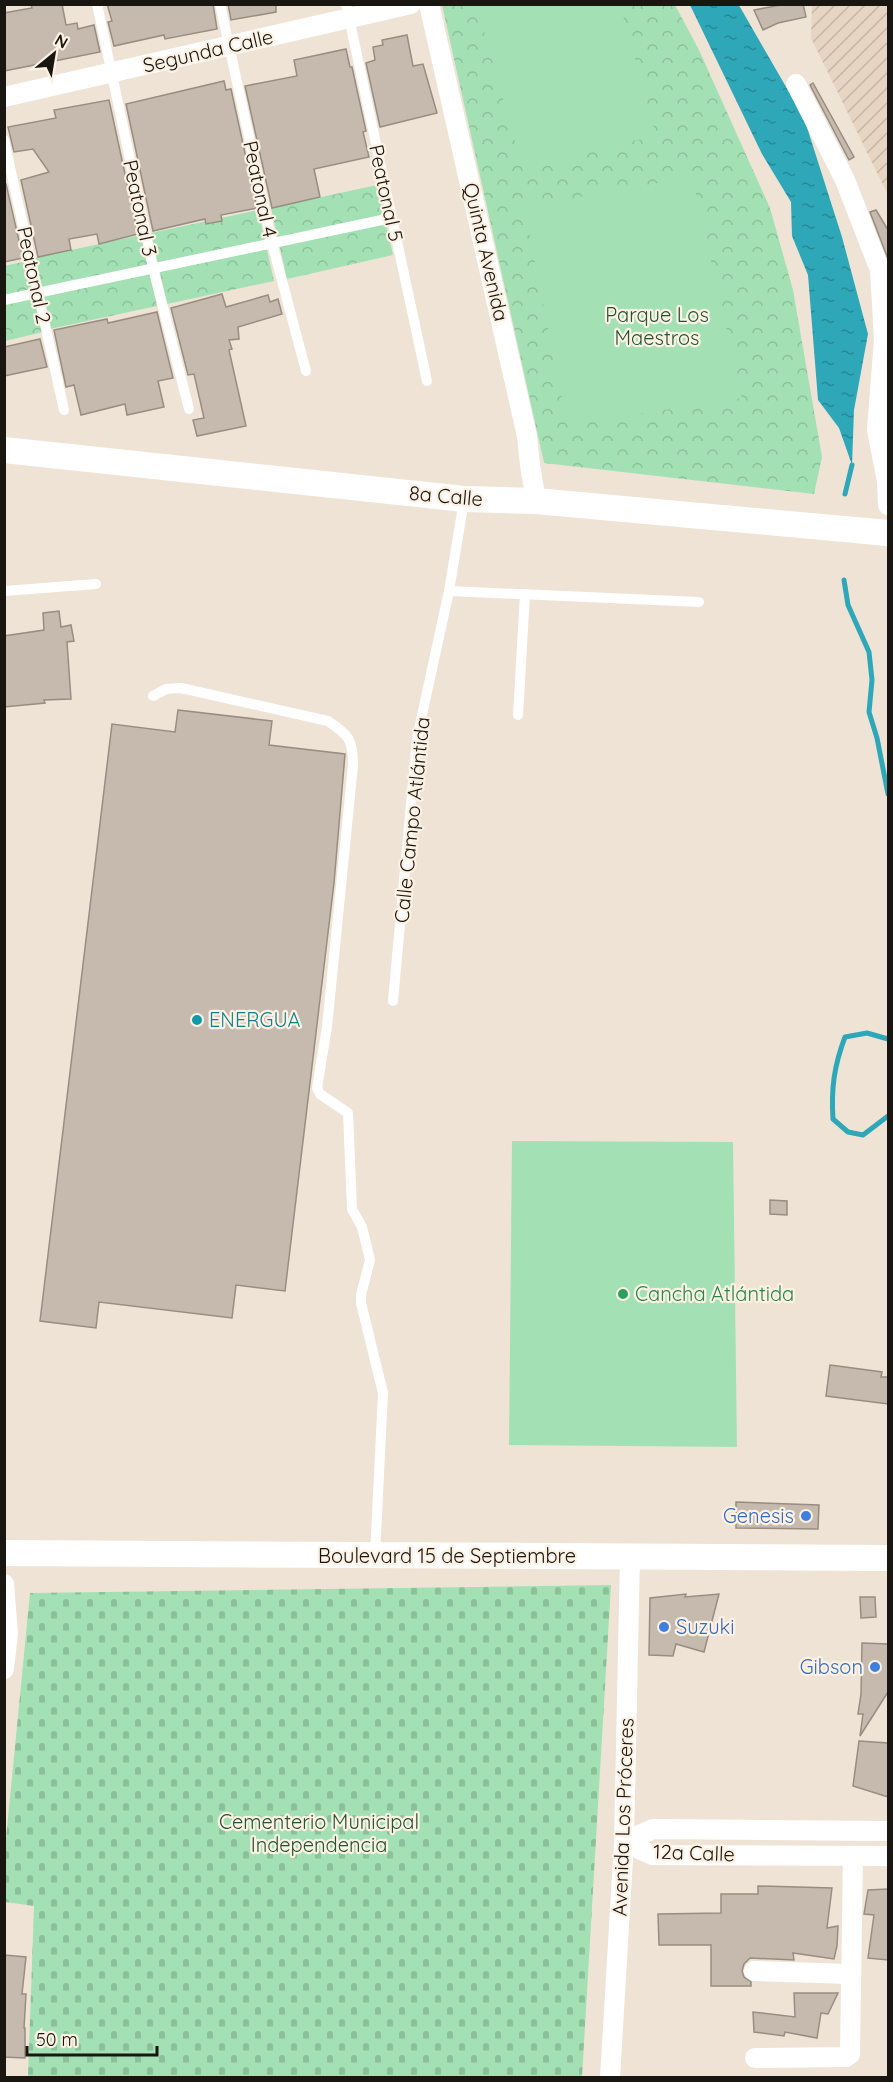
<svg xmlns="http://www.w3.org/2000/svg" width="893" height="2082" viewBox="0 0 893 2082" font-family="Quicksand,sans-serif">
<style>
.industrial{fill:url(#industrial-furrows)}
.forest{fill:url(#forest-crowns)}
.cemetery{fill:url(#cemetery-stones)}
.garden{fill:#a3e1b5}
.water{fill:url(#water-ripples)}
.lines{fill:none;stroke-linecap:round;stroke-linejoin:round}
.stream{stroke:#2ea8b8;stroke-width:5}
.building{fill:#c6baae;stroke:#988d81;stroke-width:1.5}
.service{stroke:#fff;stroke-width:10}
.minor{stroke:#fff;stroke-width:20}
.tertiary{stroke:#fff;stroke-width:26}
.culture-dot{fill:#0f9aa8;stroke:#fdf1e3;stroke-width:2}
.leisure-dot{fill:#2e9e5b;stroke:#fdf1e3;stroke-width:2}
.shop-dot{fill:#3f7fe0;stroke:#fdf1e3;stroke-width:2}
.labels{text-anchor:middle;stroke-width:4.5;stroke-linejoin:round;paint-order:stroke}
.street-label{font-size:20px;fill:#191511;stroke:#fdf1e3}
.park-label{font-size:20px;fill:#1f5534;stroke:#fdf1e3}
.culture-label{font-size:20px;fill:#0d838f;stroke:#fdf1e3;text-anchor:start}
.leisure-label{font-size:20px;fill:#27864d;stroke:#fdf1e3;text-anchor:start}
.shop-label{font-size:20px;fill:#366cbe;stroke:#fdf1e3;text-anchor:end}
</style>
<defs>
<pattern id="industrial-furrows" width="10" height="10" patternUnits="userSpaceOnUse" patternTransform="scale(1.5)"><rect width="10" height="10" fill="#e6d5c2"/><path d="M-1 1l2-2M0 10L10 0M9 11l2-2" fill="none" stroke="#c5b6a6"/></pattern>
<pattern id="forest-crowns" width="20" height="18" patternUnits="userSpaceOnUse" patternTransform="scale(1.5)"><rect width="20" height="18" fill="#a3e1b5"/><path d="M2 6a3 3 0 1 1 6 0M12 15a3 3 0 1 1 6 0" fill="none" stroke="#8cc09b"/></pattern>
<pattern id="cemetery-stones" width="16" height="16" patternUnits="userSpaceOnUse" patternTransform="scale(1.5)"><rect width="16" height="16" fill="#a3e1b5"/><path d="M2 7V4a2 2 0 0 1 4 0v3zM10 15v-3a2 2 0 0 1 4 0v3z" fill="#8cc09b"/></pattern>
<pattern id="water-ripples" width="26" height="14" patternUnits="userSpaceOnUse" patternTransform="scale(1.5)"><rect width="26" height="14" fill="#2ea8b8"/><path d="M2 4q2-2 4 0t4 0M15 11q2-2 4 0t4 0" fill="none" stroke="#268894"/></pattern>
</defs>
<rect width="100%" height="100%" fill="#efe3d6"/>
<polygon class="industrial" points="812,5 888,5 888,195 811,38"/>
<g class="forest">
<polygon points="442,5 675,5 699,50 770,208 793,290 822,457 814,494 544,463"/>
<polygon points="377,185 393,255 287,279 271,208"/>
<polygon points="258,210 274,281 167,304 151,233"/>
<polygon points="141,235 157,306 50,329 34,258"/>
<polygon points="27,261 43,332 5,341 4,266"/>
</g>
<polygon class="cemetery" points="611,1585 582,2077 28,2077 34,1906 5,1902 4,1859 30,1593"/>
<g class="garden">
<polygon points="477,5 620,5 656,135 523,171"/>
<polygon points="692,177 742,398 567,425 524,207"/>
<polygon points="512,1141 733,1142 737,1447 509,1445"/>
</g>
<polygon class="water" points="737,4 740,7 804,118 842,237 868,334 854,410 852,465 839,428 818,400 808,275 792,236 791,202 762,154 690,5"/>
<g class="lines">
<g class="stream">
<polyline points="845,494 852,465"/>
<polyline points="844,580 848,605 869,652 872,680 869,712 877,738 888,794"/>
<path d="M888 1039 867 1033 845 1037C834 1066 831 1089 833 1119L848 1132 863 1135 888 1116"/>
</g>
</g>
<g class="building">
<polygon points="31,4 62,4 66,25 77,23 78,29 94,25 100,52 4,71 4,13 32,8"/>
<polygon points="107,4 213,4 217,29 165,39 164,35 114,46 108,22 112,21"/>
<polygon points="228,4 276,4 276,12 231,20"/>
<polygon points="786,4 803,4 806,17 778,23 763,30 754,10"/>
<polygon points="407,35 413,66 423,64 437,113 380,127 366,63 375,60 373,47 383,45 382,40"/>
<polygon points="346,49 350,67 352,67 366,131 363,132 369,157 314,169 320,197 272,208 245,86 297,76 294,60"/>
<polygon points="224,81 226,90 231,89 257,208 221,215 222,221 206,224 205,219 153,231 126,104"/>
<polygon points="813,83 854,157 849,160 810,85"/>
<polygon points="109,100 138,234 99,244 97,234 69,239 71,250 38,257 21,180 49,172 33,149 14,152 8,127 56,118 54,110"/>
<polygon points="4,184 6,184 23,258 4,262"/>
<polygon points="876,210 888,230 888,259 870,212"/>
<polygon points="222,294 226,307 268,295 270,302 278,299 282,314 238,327 239,339 229,340 232,349 229,350 246,426 197,436 193,420 204,418 194,374 188,375 171,308"/>
<polygon points="157,312 173,378 158,381 164,407 127,415 125,404 81,415 74,385 66,387 54,330 107,319 108,323"/>
<polygon points="40,339 47,367 4,376 4,347"/>
<polygon points="59,611 61,627 71,625 74,641 67,642 71,699 44,700 45,703 4,707 4,636 44,630 43,613"/>
<polygon points="178,710 272,721 269,745 345,754 334,883 285,1291 236,1285 232,1318 99,1302 96,1328 40,1321 112,724 175,732"/>
<polygon points="770,1200 787,1201 787,1215 770,1214"/>
<polygon points="830,1365 882,1372 881,1377 888,1377 888,1404 826,1396"/>
<polygon points="736,1502 819,1505 818,1529 736,1528"/>
<polygon points="686,1594 685,1597 719,1594 704,1652 676,1644 673,1656 649,1655 650,1598"/>
<polygon points="860,1597 875,1597 876,1617 861,1618"/>
<polygon points="862,1643 888,1644 888,1692 860,1736 863,1714 858,1714 861,1694"/>
<polygon points="859,1741 888,1743 888,1797 853,1786"/>
<polygon points="758,1886 832,1888 827,1928 838,1926 837,1946 834,1959 793,1953 794,1960 750,1958 744,1964 742,1971 744,1977 751,1982 751,1986 711,1986 711,1945 659,1945 658,1914 721,1913 721,1894 758,1894"/>
<polygon points="888,1889 888,1960 868,1958 874,1915 864,1914 868,1890"/>
<polygon points="4,1955 26,1957 22,1994 26,1994 24,2028 25,2028 25,2058 4,2057"/>
<polygon points="794,1993 838,1993 828,2014 821,2013 817,2038 785,2032 784,2036 754,2032 753,2012 795,2017"/>
</g>
<g class="lines">
<g class="service">
<polyline points="97,4 153,268 189,409"/>
<polyline points="220,4 272,243 306,371"/>
<polyline points="346,4 427,381"/>
<polyline points="4,140 64,410"/>
<polyline points="4,300 391,218"/>
<polyline points="4,591 96,584"/>
<polyline points="449,591 699,602"/>
<path d="M153 696 166 689 181 688 328 721C349 735 353 740 353 765L327 1027 317 1088 320 1094 348 1113 352 1209 362 1227 370 1260 361 1295V1303L383 1393 375 1556"/>
<polyline points="518,715 525,594"/>
<polyline points="393,1001 417,738 449,591 464,500"/>
</g>
<g class="minor">
<polyline points="429,4 527,436 530,465 536,501"/>
<polyline points="796,84 845,180 880,270 884,339 877,430 887,481 888,505"/>
<polyline points="4,97 411,4"/>
<polyline points="4,1584 8,1633 4,1669"/>
<polyline points="624,1842 653,1829 888,1831"/>
<polyline points="624,1842 652,1855 888,1856"/>
<polyline points="754,1971 851,1974"/>
<polyline points="755,2058 846,2057 850,2054 853,1856"/>
<polyline points="610,2078 624,1842 630,1556"/>
</g>
<g class="tertiary">
<polyline points="4,450 464,499 536,501 888,533"/>
<polyline points="4,1553 888,1558"/>
</g>
</g>
<circle class="culture-dot" cx="197" cy="1020" r="6"/>
<circle class="leisure-dot" cx="623" cy="1294" r="6"/>
<g class="shop-dot">
<circle cx="806" cy="1516" r="6"/>
<circle cx="664" cy="1627" r="6"/>
<circle cx="875" cy="1667" r="6"/>
</g>
<g class="labels">
<g class="street-label">
<text transform="translate(208 51) rotate(-13)" y="7">Segunda Calle</text>
<text transform="translate(260 189) rotate(78)" y="7">Peatonal 4</text>
<text transform="translate(386 193) rotate(78)" y="7">Peatonal 5</text>
<text transform="translate(140 208) rotate(78)" y="7">Peatonal 3</text>
<text transform="translate(486 252) rotate(77)" y="7">Quinta Avenida</text>
<text transform="translate(34 275) rotate(78)" y="7">Peatonal 2</text>
<text transform="translate(446 496) rotate(5)" y="7">8a Calle</text>
<text transform="translate(412 820) rotate(-84)" y="7">Calle Campo Atlántida</text>
<text x="447" y="1563">Boulevard 15 de Septiembre</text>
<text transform="translate(623 1817) rotate(-88)" y="7">Avenida Los Próceres</text>
<text transform="translate(694 1853) rotate(2)" y="7">12a Calle</text>
</g>
<g class="park-label">
<text x="657" y="322">Parque Los<tspan x="657" dy="23">Maestros</tspan></text>
<text x="319" y="1829">Cementerio Municipal<tspan x="319" dy="23">Independencia</tspan></text>
</g>
<g class="culture-label">
<text x="209" y="1027">ENERGUA</text>
</g>
<g class="leisure-label">
<text x="635" y="1301">Cancha Atlántida</text>
</g>
<g class="shop-label">
<text x="794" y="1523">Genesis</text>
<text x="676" y="1634" text-anchor="start">Suzuki</text>
<text x="863" y="1674">Gibson</text>
</g>
</g>
<rect width="893" height="2082" fill="none" stroke="#191511" stroke-width="12"/>
<g transform="translate(54 54) rotate(30)" stroke="#fdf1e3" stroke-width="4.5" paint-order="stroke">
<path d="M0-4.5L10 22L0 15L-10 22Z" fill="#191511"/>
<text y="-9" font-size="16" font-weight="bold" text-anchor="middle" fill="#191511">N</text>
</g>
<path d="M27 2046v9h130v-9" fill="none" stroke="#191511" stroke-width="3"/>
<text x="36" y="2046" font-size="18" fill="#191511" stroke="#fdf1e3" stroke-width="4.5" paint-order="stroke">50 m</text>
</svg>
